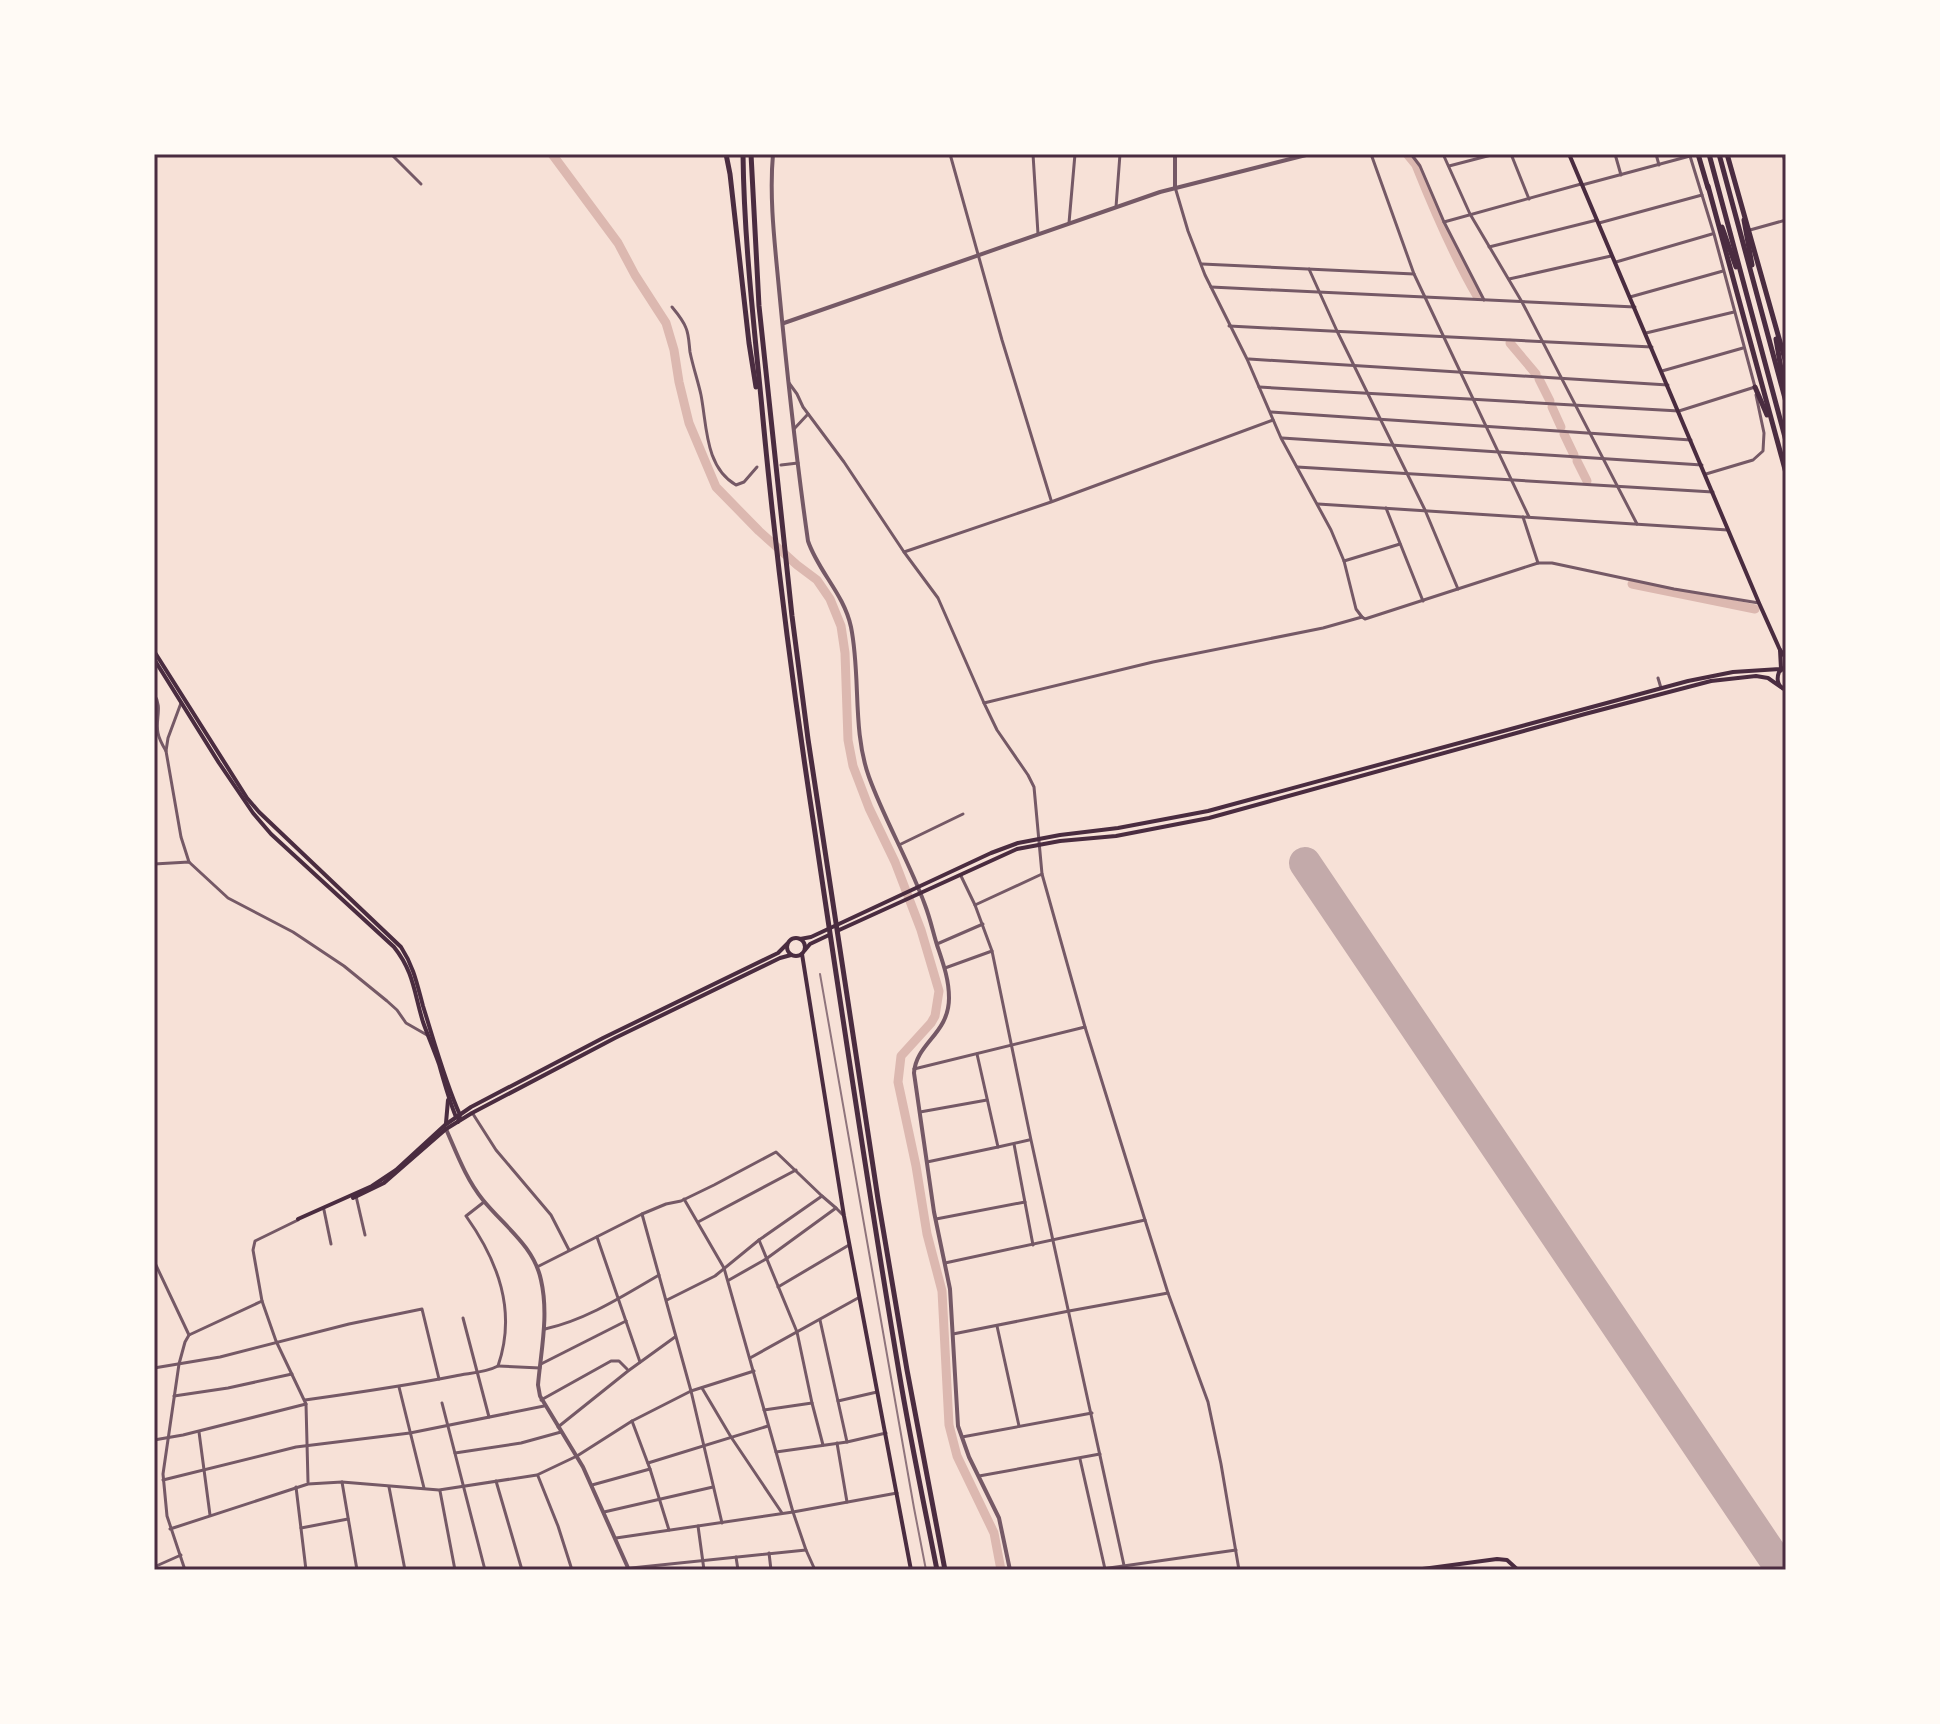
<svg xmlns="http://www.w3.org/2000/svg" width="1940" height="1724" viewBox="0 0 1940 1724" font-family="'Exo 2',sans-serif">
<style>
.lines{fill:none;stroke-linecap:round;stroke-linejoin:round}
.river{stroke:#dcb8b0;stroke-width:9}
.runway{stroke:#c3aaaa;stroke-width:32}
.minor{stroke:#755966;stroke-width:3}
.tertiary{stroke:#755966;stroke-width:4}
.secondary{stroke:#4a2c40;stroke-width:4}
.trunk{stroke:#4a2c40;stroke-width:5}
.motorway{stroke:#4a2c40;stroke-width:5}
.tram{stroke:#8f747c;stroke-width:2}
.neatline{fill:none;stroke:#4a2c40;stroke-width:3}
</style>
<rect width="100%" height="100%" fill="#f7e1d7"/>
<g class="lines">
<g class="river">
<polyline points="552,154 618,243 635,275 666,323 674,350 679,382 689,423 716,487 759,531 797,565 817,580 830,599 841,626 845,653 848,740 853,766 869,808 895,862 921,930 939,991 935,1016 931,1023 901,1056 898,1082 916,1166 927,1234 942,1291 949,1425 957,1456 994,1533 1001,1570"/>
<path d="M1407 154 1416 165C1434 210 1453 255 1477 296"/>
<polyline points="1510,343 1536,374"/>
<polyline points="1539,379 1550,401"/>
<polyline points="1552,407 1561,427"/>
<polyline points="1564,434 1574,455"/>
<polyline points="1577,461 1587,481"/>
<polyline points="1632,584 1755,609"/>
</g>
<polyline class="runway" points="1305,863 1782,1570"/>
<g class="minor">
<polyline points="391,154 421,184"/>
<polyline points="950,154 1002,340 1051,500"/>
<polyline points="1033,154 1038,234"/>
<polyline points="1371,154 1414,274 1529,517"/>
<polyline points="1411,154 1420,166 1444,222 1484,300"/>
<polyline points="1443,154 1470,214 1522,302 1637,524"/>
<polyline points="1511,154 1529,199"/>
<polyline points="1615,154 1621,175"/>
<polyline points="1656,154 1659,165"/>
<polyline points="1783,154 1786,166"/>
<polyline points="1449,166 1495,154"/>
<polyline points="1175,187 1188,231 1205,275 1247,359 1281,438 1331,530 1344,561 1356,609 1362,617"/>
<polyline points="1116,207 1120,154"/>
<polyline points="1444,222 1581,184"/>
<polyline points="1069,223 1075,154"/>
<polyline points="1599,223 1702,195"/>
<polyline points="1750,230 1786,220"/>
<polyline points="1489,247 1597,220"/>
<polyline points="1616,262 1712,234"/>
<polyline points="1202,264 1414,274"/>
<polyline points="1309,269 1337,331 1425,510 1458,589"/>
<polyline points="1509,279 1611,256"/>
<polyline points="1211,287 1635,307"/>
<polyline points="1630,297 1723,271"/>
<path d="M672 307C677 313 683 320 686 328 689 335 689 344 690 352 693 367 698 381 701 395 707 426 705 467 736 485L744 482 757 467"/>
<polyline points="1229,326 1652,347"/>
<polyline points="1646,333 1734,312"/>
<polyline points="1249,359 1668,385"/>
<polyline points="1662,371 1743,348"/>
<polyline points="789,383 797,394 803,407 844,462 904,552 1051,502 1273,420"/>
<polyline points="1259,387 1679,411 1755,387 1714,234 1690,156 1582,185"/>
<polyline points="1271,412 1691,440"/>
<polyline points="794,429 808,414"/>
<polyline points="1282,438 1702,465"/>
<polyline points="781,465 798,463"/>
<polyline points="1297,467 1713,492"/>
<polyline points="1706,474 1753,460 1763,451 1764,433 1756,395"/>
<polyline points="1318,504 1728,530"/>
<polyline points="1386,508 1423,601"/>
<polyline points="1523,517 1538,563"/>
<polyline points="904,552 938,598 984,703"/>
<polyline points="1344,561 1400,544"/>
<polyline points="1658,678 1661,688"/>
<path d="M154 694C163 707 155 719 158 733 159 739 163 746 166 751"/>
<polyline points="181,703 168,738 166,751 181,837 189,862"/>
<polyline points="899,845 963,814"/>
<polyline points="154,864 189,862 228,898 293,932 344,966 387,1001 397,1010 406,1023 427,1035"/>
<polyline points="1042,874 1034,787 1028,775 997,730 984,703 1153,662 1323,628 1362,617 1365,619 1538,563 1552,563 1674,589 1759,603"/>
<polyline points="961,876 975,905"/>
<polyline points="937,944 983,924"/>
<polyline points="945,968 992,951"/>
<polyline points="914,1069 1085,1027"/>
<polyline points="920,1112 987,1100"/>
<polyline points="473,1114 496,1150 551,1215 569,1250"/>
<polyline points="1014,1144 1033,1245"/>
<polyline points="998,1147 1029,1140"/>
<polyline points="927,1162 998,1147 977,1054"/>
<polyline points="356,1196 365,1235"/>
<polyline points="684,1199 724,1268 793,1512 806,1550 815,1570"/>
<polyline points="324,1210 331,1244"/>
<polyline points="642,1214 691,1391 722,1523"/>
<polyline points="936,1219 1025,1202"/>
<polyline points="298,1220 255,1241 253,1250 262,1301 276,1341 306,1404 308,1482"/>
<polyline points="698,1222 796,1170"/>
<polyline points="597,1237 640,1362"/>
<polyline points="759,1240 797,1332 812,1403 823,1445"/>
<polyline points="154,1261 189,1335"/>
<polyline points="945,1263 1145,1220"/>
<polyline points="537,1267 642,1214 666,1204 681,1201 714,1185 776,1152 822,1196"/>
<polyline points="729,1280 766,1259 836,1208 844,1216"/>
<polyline points="778,1287 849,1245"/>
<polyline points="667,1300 715,1276 759,1240 822,1196 836,1208"/>
<polyline points="463,1318 489,1417"/>
<polyline points="820,1320 847,1442"/>
<polyline points="997,1326 1019,1426"/>
<path d="M545 1329C586 1320 623 1296 659 1275"/>
<polyline points="953,1334 1069,1311 1168,1293"/>
<polyline points="750,1358 858,1298"/>
<polyline points="541,1364 626,1321"/>
<polyline points="498,1366 540,1368"/>
<polyline points="154,1368 220,1357 349,1324 422,1309 439,1379"/>
<polyline points="399,1387 424,1488"/>
<polyline points="702,1388 731,1437 782,1513"/>
<polyline points="174,1396 228,1388 292,1374"/>
<path d="M305 1400C355 1393 405 1386 455 1376 469 1373 485 1373 498 1366 517 1311 498 1261 466 1216L484 1202"/>
<polyline points="541,1400 611,1361 619,1361 627,1369"/>
<polyline points="838,1401 877,1392"/>
<polyline points="442,1403 485,1570"/>
<polyline points="764,1410 812,1403"/>
<polyline points="632,1421 650,1469 669,1530"/>
<polyline points="558,1427 628,1371 675,1337"/>
<polyline points="199,1432 210,1515"/>
<polyline points="962,1437 1092,1413"/>
<polyline points="154,1440 183,1435 306,1404"/>
<polyline points="837,1443 847,1502"/>
<polyline points="776,1452 847,1442 886,1433"/>
<polyline points="455,1453 521,1443 561,1432"/>
<polyline points="1080,1459 1105,1569"/>
<polyline points="648,1463 768,1426"/>
<polyline points="538,1476 558,1526 572,1570"/>
<polyline points="979,1476 1100,1454"/>
<polyline points="163,1480 296,1447 410,1433 544,1406"/>
<polyline points="496,1481 522,1570"/>
<polyline points="342,1482 357,1570"/>
<polyline points="592,1485 650,1469"/>
<polyline points="296,1487 306,1570"/>
<polyline points="389,1487 405,1570"/>
<polyline points="440,1491 455,1570"/>
<polyline points="604,1512 713,1487"/>
<polyline points="698,1526 704,1570"/>
<polyline points="301,1528 348,1519"/>
<polyline points="170,1529 308,1484 342,1482 439,1490 537,1475 577,1456 632,1421 691,1391 754,1371"/>
<polyline points="616,1538 793,1512 897,1493"/>
<polyline points="769,1553 771,1570"/>
<polyline points="736,1557 738,1570"/>
<polyline points="154,1567 181,1555"/>
<polyline points="185,1570 167,1516 163,1474 179,1364 185,1342 189,1335 262,1301"/>
<polyline points="612,1570 806,1550"/>
<polyline points="1095,1570 1236,1550"/>
<polyline points="1125,1570 1031,1140 992,951 975,905 1042,874 1085,1027 1145,1220 1168,1293 1208,1402 1221,1464 1239,1570"/>
</g>
<g class="tertiary">
<path d="M773 154C769 199 775 245 779 289 787 373 796 457 808 541 818 571 844 594 851 627 861 676 852 730 869 777 885 821 909 861 925 905 930 918 933 932 937 945 943 963 949 979 949 998 949 1034 916 1043 914 1073L934 1212 950 1289 958 1426 969 1457 999 1518 1010 1570"/>
<polyline points="1175,154 1175,187"/>
<polyline points="784,323 1160,192 1310,154"/>
<path d="M446 1129C457 1154 466 1179 483 1200 504 1226 534 1246 541 1280 549 1315 541 1350 538 1385L540 1396 583 1467 629 1570"/>
</g>
<g class="secondary">
<polyline points="1569,154 1759,603 1780,650 1786,658"/>
<path d="M154 651 247 798 259 812 401 947C414 967 417 984 423 1006 434 1041 445 1082 460 1115L458 1122"/>
<path d="M154 659 219 763 253 813 271 834 394 947C414 972 414 993 423 1022 428 1036 434 1050 439 1064 444 1082 449 1100 456 1117L461 1119"/>
<path d="M1786 666 1779 672C1776 680 1778 687 1786 690"/>
<polyline points="837,931 1017,849 1060,841 1116,836 1209,818 1585,714 1711,681 1756,676 1768,678 1781,687"/>
<circle cx="796" cy="947" r="9"/>
<polyline points="800,939 811,937 991,853 1018,843 1060,835 1118,828 1208,811 1688,681 1733,672 1781,669 1780,650"/>
<polyline points="805,950 810,944 829,935"/>
<polyline points="802,954 844,1216 911,1570"/>
<polyline points="446,1123 448,1100"/>
<polyline points="353,1198 384,1183 446,1129 472,1113 615,1038 780,958 791,955"/>
<polyline points="298,1219 372,1186 396,1170 445,1125 471,1107 603,1038 778,953 787,944"/>
<polyline points="1415,1570 1497,1559 1507,1560 1518,1570"/>
</g>
<g class="trunk">
<polyline points="1698,154 1708,188"/>
<polyline points="1709,154 1786,441"/>
<polyline points="1719,154 1786,402"/>
<polyline points="1727,154 1786,363"/>
<polyline points="1708,186 1786,473"/>
<polyline points="1744,220 1752,265"/>
<polyline points="1722,227 1736,267"/>
<polyline points="1776,339 1783,381"/>
<polyline points="1755,387 1767,415"/>
</g>
<g class="motorway">
<polyline points="726,154 730,174 749,343 756,387"/>
<path d="M743 154C744 236 753 316 761 398 774 541 792 683 814 826 841 1008 868 1190 899 1372 910 1438 924 1504 937 1570"/>
<polyline points="751,154 759,306 792,616 808,739 878,1199 907,1370 945,1570"/>
</g>
<polyline class="tram" points="820,974 914,1508 926,1570"/>
</g>
<rect width="1940" height="1724" fill="none" stroke="#fffaf5" stroke-width="312"/>
<rect x="156" y="156" width="1628" height="1412" class="neatline"/>
</svg>
